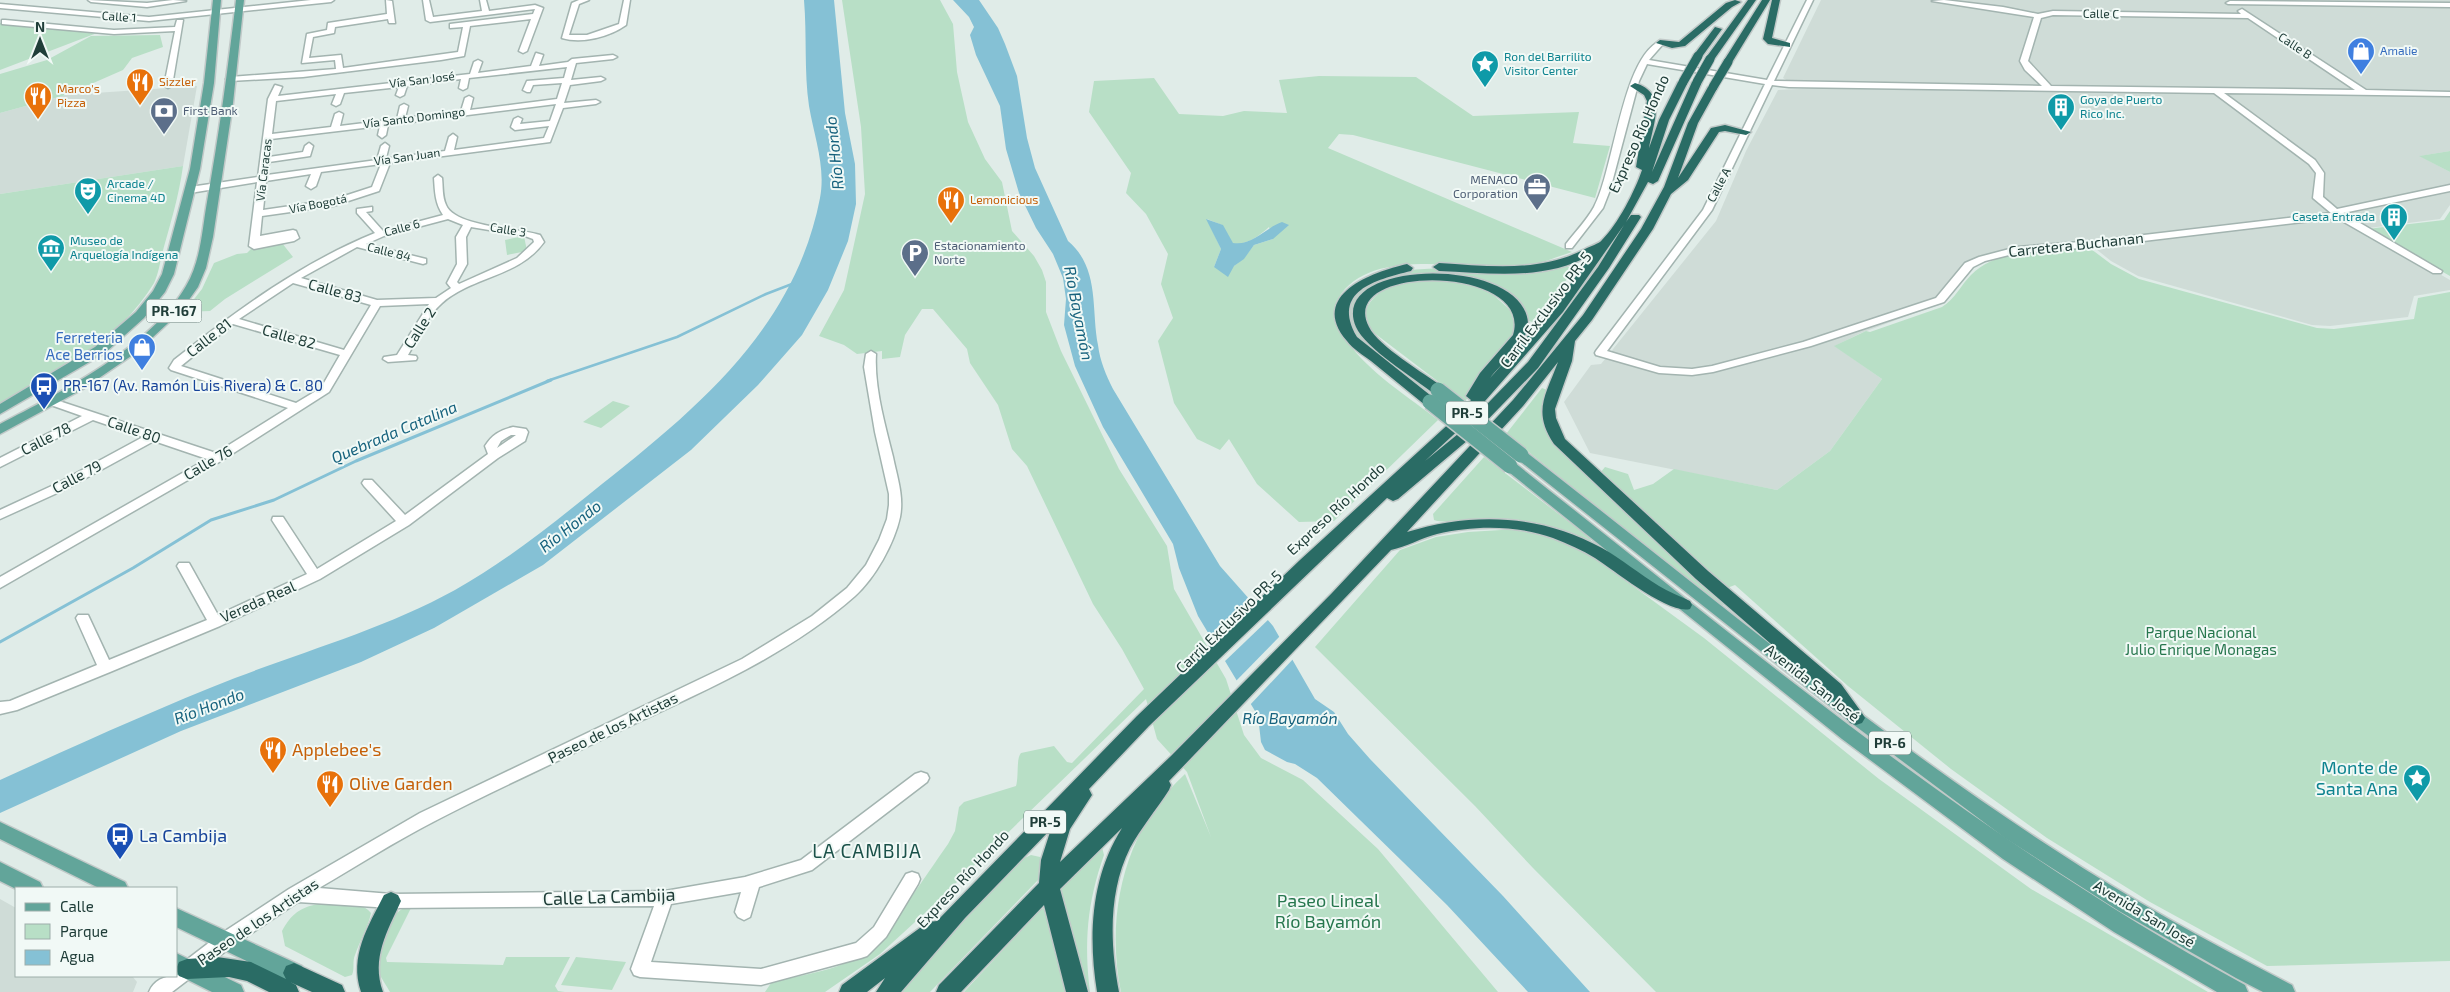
<svg xmlns="http://www.w3.org/2000/svg" width="2450" height="992" viewBox="0 0 2450 992" font-family="'Exo 2',sans-serif">
<style>
.built{fill:#cfdcd7}
.green{fill:#b8dfc6;fill-rule:evenodd}
.water{fill:#85c1d5}
.pier{fill:#e0ece8}
.lines{fill:none;stroke-linecap:round;stroke-linejoin:round}
.stream-far1{stroke:#85c1d5;stroke-width:2.5}
.stream{stroke:#85c1d5;stroke-width:3}
.minor-casing{stroke:#a3b4b0;stroke-width:3}
.major-casing{stroke:#c1c9c8;stroke-width:3}
.highway-casing{stroke:#c1c9c8;stroke-width:3}
.minor{fill:#fff;fill-rule:evenodd}
.major{fill:#62a59a;fill-rule:evenodd}
.highway{fill:#2a6c65;fill-rule:evenodd}
.major-bridge-casing{stroke:#c1c9c8;stroke-width:18;stroke-linecap:butt}
.highway-bridge-casing{stroke:#c1c9c8;stroke-width:11;stroke-linecap:butt}
.major-bridge{stroke:#62a59a;stroke-width:15}
.highway-bridge{stroke:#2a6c65;stroke-width:9}
.labels{text-anchor:middle;stroke-width:4;stroke-linejoin:round;paint-order:stroke}
.far-street-label{font-size:12px;fill:#203e39;stroke:#f1f9f6}
.far-shop-label{font-size:12px;fill:#366cbe;stroke:#f1f9f6;text-anchor:start}
.far-culture-label{font-size:12px;fill:#0d838f;stroke:#f1f9f6;text-anchor:start}
.far-food-label{font-size:12px;fill:#c56008;stroke:#f1f9f6;text-anchor:start}
.far-service-label{font-size:12px;fill:#4e5e75;stroke:#f1f9f6;text-anchor:start}
.shield{fill:#f1f9f6;stroke:#5f7672;stroke-width:1}
.shield-label{font-size:14px;font-weight:bold;fill:#203e39}
.street-label{font-size:15px;fill:#203e39;stroke:#f1f9f6}
.shop-label{font-size:15px;fill:#366cbe;stroke:#f1f9f6;text-anchor:end}
.transit-label{font-size:15px;fill:#164399;stroke:#f1f9f6;text-anchor:start}
.park-label{font-size:15px;fill:#27774e;stroke:#f1f9f6}
.water-label{font-size:16px;font-style:italic;fill:#16627d;stroke:#f1f9f6}
.near-food-label{font-size:18px;fill:#c56008;stroke:#f1f9f6;text-anchor:start}
.near-culture-label{font-size:18px;fill:#0d838f;stroke:#f1f9f6;text-anchor:end}
.near-transit-label{font-size:18px;fill:#164399;stroke:#f1f9f6;text-anchor:start}
.near-street-label{font-size:18px;fill:#203e39;stroke:#f1f9f6}
.near-park-label{font-size:18px;fill:#27774e;stroke:#f1f9f6}
.near-neighbourhood-label{font-size:19px;letter-spacing:1px;fill:#1b5149;stroke:#f1f9f6}
</style>
<rect width="100%" height="100%" fill="#e0ece8"/>
<g class="built">
<polygon points="1821,0 2450,0 2450,151 2420,156 2450,172 2450,205 2440,219 2361,229 2450,280 2450,290 2414,296 2408,317 2330,326 2312,325 2138,276 2111,261 2096,249 2059,247 2020,252 1993,259 1973,268 1945,302 1861,333 1835,346 1882,379 1830,451 1777,490 1590,453 1564,402 1591,365 1601,364 1716,221 1746,151 1778,90 1821,88 1817,81 1788,81 1783,78"/>
<polygon points="197,86 183,166 0,194 0,113 66,95"/>
<polygon points="0,899 16,908 16,976 132,976 137,982 133,992 0,992"/>
</g>
<g class="green">
<path d="M842 0H940L953 24 957 72 968 122 985 159 1002 182 1012 231 1034 256 1042 270 1046 282V312L1061 351 1119 469 1167 546 1174 589 1226 679 1244 735 1261 758 1303 780 1378 849 1498 992H1121C1105 914 1125 828 1185 774L1211 837 1187 772 1157 739 1146 699 926 912 880 954 825 992H765L771 983C793 976 816 974 838 966 880 952 922 880 948 844L955 831 959 807 964 802 1016 786C1019 776 1016 758 1021 753L1054 746 1067 762 1072 763 1144 689 1122 649 1093 604 1027 466 1012 449 998 405 970 363 967 349 933 309H922L905 335 900 357 882 359V351L857 354 844 345 819 336 844 290 865 194 861 127Z"/>
<polygon points="0,23 97,33 0,70"/>
<polygon points="160,35 163,47 132,58 123,70 66,95 0,113 0,74 47,60 91,36"/>
<path d="M1319 76 1416 77 1473 116 1579 112 1573 143 1610 146 1595 198 1353 135 1339 134 1328 148 1572 252C1556 257 1541 264 1524 266 1473 273 1370 243 1338 299 1328 316 1341 336 1353 349 1376 377 1410 398 1438 420L1334 521 1299 522 1257 484 1229 439 1220 450 1197 439 1174 403 1158 341 1173 318 1161 284 1168 254 1146 214 1126 193 1131 173 1089 112 1094 81 1154 78 1179 114 1223 116 1244 111 1287 113 1279 80ZM1207 219 1222 225 1233 244C1247 245 1259 236 1269 227L1273 239 1254 245 1244 258 1234 266 1214 267 1221 249Z"/>
<polygon points="2450,151 2450,172 2419,156"/>
<path d="M183 166C179 196 170 225 162 254 160 263 158 275 154 283 119 341 57 373 0 404V194Z"/>
<polygon points="2450,211 2450,276 2367,229 2444,220"/>
<polygon points="524,236 527,251 507,255 505,240"/>
<polygon points="282,243 293,257 225,299 210,311 184,312 202,289 214,263 237,254 247,253 251,249"/>
<path d="M2060 248 2091 249 2111 264 2139 279 2317 328 2334 329 2414 319 2418 298 2450 292V961L2267 966 2150 902 2047 838 1951 769 1848 686 1735 585 1727 588 1600 473 1605 467 1628 474 1634 490 1653 484 1674 469 1777 490 1830 451 1882 379 1834 346 1866 331 1870 332 1942 307C1955 299 1961 285 1971 275 1992 253 2031 251 2060 248Z"/>
<path d="M1566 266 1575 269 1533 322 1525 320C1514 309 1496 288 1483 282 1454 267 1377 269 1358 300 1354 308 1352 316 1355 325 1364 344 1408 374 1426 388L1429 393 1427 394 1359 342 1345 317 1352 295 1362 286 1408 270 1441 268 1529 272Z"/>
<path d="M1442 279 1488 290 1510 310 1515 325V336L1480 377 1465 402 1369 329 1364 313C1380 279 1410 281 1442 279Z"/>
<path d="M1542 388 1547 390C1536 414 1550 436 1565 454L1729 604 1721 605 1506 434Z"/>
<polygon points="613,401 630,406 601,428 583,422"/>
<path d="M1484 457 1590 538 1591 541 1587 542C1562 532 1538 521 1510 519 1492 517 1445 525 1434 520L1433 514Z"/>
<polygon points="1518,529 1562,541 1593,557 1704,638 1879,779 2031,889 2208,992 1656,992 1533,868 1475,806 1315,647 1400,550 1436,537 1468,532"/>
<path d="M1102 847 1104 855C1087 903 1084 942 1090 992H1084L1058 892Z"/>
<polygon points="1031,855 1040,857 1041,862 1039,879 930,992 895,992 936,946 1020,860"/>
<path d="M325 903C340 904 361 900 371 913 368 928 360 940 355 955 352 962 355 968 352 975L345 977 285 946 282 931C293 911 303 906 325 903Z"/>
<path d="M407 907 411 908 386 958 387 962 503 965 506 957H570L555 986 558 991 565 992H390C386 985 381 978 378 971 370 952 387 913 407 907Z"/>
<polygon points="1046,908 1069,992 964,992 1041,909"/>
<polygon points="576,957 626,962 612,990 561,985"/>
</g>
<g class="water">
<path d="M804 0H834L845 113 855 164 856 204 848 241 828 290 802 335 758 385 691 450 543 565 434 628 361 662 181 731 0 813V780C77 745 156 709 235 678 308 650 386 628 455 590 507 561 556 521 602 484 699 407 795 327 820 198 826 167 814 136 809 106 804 72 807 35 804 0Z"/>
<path d="M953 0H979L998 28 1005 44 1017 76 1027 138 1035 168 1068 241C1100 268 1091 309 1098 345 1100 361 1106 375 1113 389L1220 566 1273 626 1315 699 1334 712 1348 734 1370 759 1503 896 1590 992H1528L1447 905 1317 778 1295 764 1287 762 1265 750 1261 742 1258 716 1198 616 1179 568 1173 544 1103 427 1075 366 1064 325 1066 299 1063 278 1053 254 1036 228 1019 193 1006 149 1000 106 976 55 970 35 974 27 969 17Z"/>
<path d="M1206 219 1223 225 1233 243C1252 246 1265 228 1282 222L1289 225 1273 239 1254 245 1244 259 1234 266 1228 277 1214 267 1221 249Z"/>
</g>
<g class="pier">
<polygon points="1252,597 1270,618 1223,663 1209,638"/>
<polygon points="1282,634 1295,657 1249,706 1235,682"/>
</g>
<g class="lines">
<polyline class="stream-far1" points="547,381 677,337 766,294 792,284"/>
<polyline class="stream" points="0,642 133,568 211,520 274,500 356,461 551,380"/>
<g class="minor-casing">
<g id="minor">
<polygon points="88,0 147,3 173,0 186,1 147,7 91,2"/>
<polygon points="311,0 334,0 331,2 149,21 0,8 0,4 149,17"/>
<polygon points="386,0 392,1 395,23 389,23 388,19 335,27 334,33 313,37 309,58 341,55 343,68 458,52 463,27 450,28 450,24 533,14 535,9 430,22 426,20 423,0 429,0 433,17 482,11 480,0 486,0 489,11 535,5 543,8 527,51 523,53 519,51 531,19 470,26 464,56 441,60 303,77 230,81 226,79 230,77 336,69 335,60 302,63 307,34 327,30 328,23 387,14"/>
<path d="M579 0H589L579 4 569 35H587L619 24 624 0H630L626 25C609 37 582 44 562 38L572 3Z"/>
<path d="M1807 0H1813L1774 81 2042 86 2025 70 2020 61 2034 17 1932 1 1944 0 2003 7 2038 14 2053 11 2241 14 2238 11 2242 9 2366 90 2450 92V96L2224 93 2315 160 2324 173 2323 197 2337 209 2450 185V191L2343 213 2442 271 2441 273H2433L2337 218 2093 247 2017 253 1985 261 1973 267 1944 302 1811 346 1713 372 1692 375 1659 373 1596 355 1595 353 1596 351 1703 210 1765 84 1647 64 1639 81 1610 190 1603 208 1572 248H1566V244C1575 232 1587 220 1594 207 1614 170 1622 58 1660 41L1664 43 1649 60 1767 80ZM2053 15 2248 18 2355 90 2051 86 2028 61 2041 18ZM1772 85 1789 87 2214 93 2309 164 2316 173 2313 198 2331 213 2093 241 2017 247 1979 257 1965 263 1936 298 1803 342 1712 366 1692 369 1660 367 1607 351 1712 210Z"/>
<polygon points="2230,1 2450,3 2450,7 2228,4 2226,3"/>
<polygon points="5,20 114,30 175,27 177,20 183,20 172,86 168,88 164,86 175,31 114,34 2,24 2,20"/>
<path d="M536 53 543 55 539 66 568 62 572 59 613 55 617 57 613 59 576 63 571 80 601 77 605 79 601 81 570 85 564 103 596 100 600 102 596 104 563 108 550 142 390 163 379 191 333 206 262 216 260 236 293 230 296 231 299 238 294 241 254 249 249 246 257 182 190 193 185 190 190 187 258 177 268 99 275 85 282 87 278 96 470 74 474 62 478 60 482 62 478 73 531 66ZM567 67 564 78 527 81 523 90 527 92H530L533 85 562 83 557 99 470 110 473 98 469 96 465 98 461 111 405 118 408 106 404 104 400 106 397 119 340 126 343 114 339 112 335 114 331 127 272 134 276 101 336 94 332 104 336 106 340 104 344 93 399 87 396 95 400 97 404 95 407 86 461 79 459 88 463 90 467 88 469 78ZM556 104 550 121 520 124 522 119 518 117 514 119 511 127 515 130 549 126 544 138 454 150 457 137 453 134 449 137 445 151 389 158H386L389 146 385 143 381 146 377 160 267 175 269 162 310 156 313 146 309 143 305 146 303 152 269 157 271 139 380 126 378 135 382 138 386 135 388 125ZM381 164 372 187 332 200 263 210 266 181 311 174 306 186 311 189 316 186 321 172Z"/>
<path d="M438 175 442 178C443 186 442 197 446 205 455 227 518 228 540 235L544 242C519 277 473 276 442 303 427 316 418 338 408 355L416 356 417 358 416 360 388 362 383 359 384 357 397 355 429 304 380 306 329 392 221 461 0 588V577L207 459 154 441 66 489 0 519V510L58 483 143 437 93 420 0 467V458L82 416 48 404 46 402 48 400H56L216 453 288 408 171 370 169 368 174 360C236 311 301 263 375 233L357 213V209L372 207V211L366 212 383 231 443 215C435 203 435 192 434 178ZM448 219 463 225 456 237 457 264 447 283 451 288 436 298 377 300 301 278 357 247 423 264 426 263V259L366 244 384 236ZM471 227 525 236 533 239 534 242 517 258 459 284 457 282 467 264 466 237ZM293 283 371 305 344 350 239 319ZM233 324 340 355 321 388 296 403 181 366Z"/>
<path d="M871 351 876 354C874 387 885 425 893 457 897 477 904 496 900 517 894 544 875 578 855 596 785 658 696 694 613 734 553 764 492 791 433 822 394 842 357 866 319 888L391 894 665 891 745 877 801 860 915 774 921 772 927 774 929 778 927 782 812 870 759 887 750 917 744 920 738 917 735 912 741 892 671 904 651 962 761 969 856 943 874 927 906 874 912 872 918 874 920 879 918 884 886 937 867 956 861 958 761 985 640 977 634 975 631 969 654 906 391 908 298 902 231 947 172 992H149C154 980 164 976 176 976V968L219 935 289 889 420 813 742 659 812 616 847 588 866 565 879 540 887 519 889 505V494L875 432 864 367 866 354Z"/>
<path d="M513 427 526 429 528 432 525 441 498 458 409 525 320 579 220 626 110 672 17 710 0 714V702L10 701 97 665 76 618 78 615H88L109 660 207 620 177 566 179 563H189L218 615 307 574 272 520 273 517H283L317 569 396 521 364 486 362 483 364 480H372L405 515 488 454 485 446C492 435 500 430 513 427ZM511 435H516L497 448 501 441Z"/>
</g>
</g>
<g class="major-casing">
<g id="major">
<polygon points="213,0 221,0 214,83 200,169 174,274 165,292 144,318 105,353 0,414 0,404 95,347 136,312 153,291 162,274 190,169 204,83"/>
<path d="M236 0H244L233 103 213 237 206 268 198 287 181 311 137 352 83 389 0 434V424C60 393 152 346 186 286 201 261 202 230 207 202 219 135 228 68 236 0Z"/>
<path d="M1521 451 1526 452C1700 587 1870 730 2055 850 2131 900 2211 943 2292 985L2295 992H2263L2236 978 2119 911 2005 838 1854 725 1516 458 1514 455Z"/>
<path d="M1510 461 1515 463C1750 649 1981 842 2245 985L2248 992H2217L2114 932 2003 859 1842 739 1505 469 1503 466Z"/>
<polygon points="0,822 125,882 128,888 99,888 0,839"/>
<polygon points="0,862 40,882 43,888 16,889 0,881"/>
<polygon points="176,908 302,966 305,973 302,980 294,983 286,980 176,927"/>
<polygon points="176,953 241,985 244,992 212,992 176,974"/>
</g>
</g>
<g class="highway-casing">
<g id="highway">
<polygon points="1735,0 1741,2 1732,7 1685,46 1672,48 1656,43 1660,40 1679,42 1726,3"/>
<polygon points="1748,0 1756,0 1713,61 1707,61 1705,59"/>
<polygon points="1762,0 1770,0 1731,64 1725,64 1723,62"/>
<polygon points="1772,0 1780,0 1772,38 1790,43 1790,47 1768,44 1763,39"/>
<polygon points="1715,27 1722,29 1701,58 1695,58 1693,56"/>
<path d="M1683 79 1688 82 1669 120 1652 172 1692 82 1697 79 1702 82 1658 181 1653 184 1648 182 1626 222 1631 215H1639L1641 217 1609 268 1538 368 1468 440 1398 499 1393 501 1387 498 1149 726 1089 789 1092 795 1070 829 1060 862 1171 756 1332 593 1513 400 1583 315 1641 229 1664 187 1688 123 1708 87 1713 84 1718 87 1698 123 1678 178 1711 128 1725 125 1751 132 1746 135 1725 131 1719 132 1688 180 1671 194 1653 229 1592 320 1575 341 1572 361 1555 409 1556 418 1565 439 1708 571 1841 684 1862 713 1865 718 1862 723 1856 725 1850 723 1829 694 1696 579 1554 444C1532 411 1546 395 1558 362L1523 406 1407 532C1472 512 1541 514 1602 548 1622 559 1639 574 1659 586 1669 592 1680 596 1690 601L1692 605 1690 609C1669 615 1614 570 1595 558 1582 550 1568 544 1553 538 1518 525 1474 525 1437 534 1421 538 1406 547 1391 550L1169 781 1171 785 1169 790C1156 810 1141 828 1130 848 1108 892 1110 945 1119 992H1097C1088 936 1091 877 1122 828L1060 889 1088 992H1066L1044 905 961 992H936L939 985 1039 883 1041 860 1051 829 965 918 901 992H876L885 978 867 992H839L842 985 928 922 937 921 1137 716 1300 560 1454 419 1471 400 1466 396 1480 373 1513 335C1535 264 1335 263 1369 327 1378 346 1425 374 1443 387L1445 390 1443 393H1433C1414 378 1365 348 1356 327 1326 258 1524 255 1528 323 1529 341 1501 364 1490 378L1555 306 1591 255C1544 281 1491 273 1439 271L1433 267 1439 263C1489 266 1539 273 1585 249 1590 246 1599 244 1602 240 1618 224 1635 191 1642 170L1636 167 1647 101 1644 95 1630 86 1635 83C1668 93 1653 123 1649 148L1659 120 1678 82ZM1624 225 1598 267 1528 362 1458 434 1425 461 1464 425 1563 312Z"/>
<path d="M1407 264 1413 268 1411 271C1375 280 1331 291 1357 337L1435 399 1437 402 1435 405H1425C1407 390 1389 376 1371 361 1363 355 1353 349 1347 341 1308 295 1372 272 1407 264Z"/>
<path d="M391 892 398 895 401 901C387 932 371 958 383 992H361C349 956 368 927 384 895Z"/>
<polygon points="217,957 251,962 286,979 283,973 286,966 294,963 342,985 345,992 312,992 290,982 296,985 299,992 269,992 247,981 229,977 187,979 179,976 176,969 179,962 187,959"/>
</g>
</g>
<use href="#minor" class="minor"/>
<use href="#major" class="major"/>
<use href="#highway" class="highway"/>
<g class="major-bridge-casing">
<g id="major-bridge">
<polyline points="1438,390 1521,455"/>
<polyline points="1430,402 1510,466"/>
</g>
</g>
<g class="highway-bridge-casing">
<g id="highway-bridge">
<polyline points="1683,82 1698,56"/>
<polyline points="1697,82 1710,59"/>
<polyline points="1713,87 1728,62"/>
</g>
</g>
<use href="#major-bridge" class="major-bridge"/>
<use href="#highway-bridge" class="highway-bridge"/>
</g>
<defs>
<g id="shop-pin" transform="scale(1.4375)"><path d="M0 17L-7.5 6A9.5 9.5 0 1 1 7.5 6Z" fill="#3f7fe0" stroke="#f1f9f6"/><path d="M-5-2.5h2.3a2.7 3.5 0 0 1 5.4 0H5L5.5 6h-11ZM-1.5-2.5h3a1.5 2.3 0 0 0-3 0Z" fill="#fff"/></g>
<g id="sight-pin" transform="scale(1.4375)"><path d="M0 17L-7.5 6A9.5 9.5 0 1 1 7.5 6Z" fill="#0f9aa8" stroke="#f1f9f6"/><path d="M0-6L1.8-2.2L6-1.7L2.9 1.2L3.7 5.4L0 3.3L-3.7 5.4L-2.9 1.2L-6-1.7L-1.8-2.2Z" fill="#fff"/></g>
<g id="restaurant-pin" transform="scale(1.4375)"><path d="M0 17L-7.5 6A9.5 9.5 0 1 1 7.5 6Z" fill="#e8710a" stroke="#f1f9f6"/><path d="M-5-6h1v4h1v-4h1v4h1v-4h1v5L-1.5 .5V6h-2V.5L-5-1ZM5-6V6H3V1.5H1.5Q1.5-4 5-6Z" fill="#fff"/></g>
<g id="building-pin" transform="scale(1.4375)"><path d="M0 17L-7.5 6A9.5 9.5 0 1 1 7.5 6Z" fill="#0f9aa8" stroke="#f1f9f6"/><path d="M-4-6H4V6H1V3H-1V6H-4ZM-2.5-4.3h1.7v1.8h-1.7ZM.8-4.3h1.7v1.8H.8ZM-2.5-1h1.7V.8h-1.7ZM.8-1h1.7V.8H.8Z" fill="#fff"/></g>
<g id="bank-pin" transform="scale(1.4375)"><path d="M0 17L-7.5 6A9.5 9.5 0 1 1 7.5 6Z" fill="#5c6f8a" stroke="#f1f9f6"/><path d="M-6-4H6V4H-6ZM0-2.3a2.3 2.3 0 1 0 0 4.6a2.3 2.3 0 1 0 0-4.6Z" fill="#fff"/></g>
<g id="office-pin" transform="scale(1.4375)"><path d="M0 17L-7.5 6A9.5 9.5 0 1 1 7.5 6Z" fill="#5c6f8a" stroke="#f1f9f6"/><path d="M-6-3h4V-5.5h4V-3h4V5H-6ZM-1-4.5V-3h2v-1.5ZM-6 0V1H6V0Z" fill="#fff"/></g>
<g id="theatre-pin" transform="scale(1.4375)"><path d="M0 17L-7.5 6A9.5 9.5 0 1 1 7.5 6Z" fill="#0f9aa8" stroke="#f1f9f6"/><path d="M-5-5.5Q0-4 5-5.5V0Q5 5 0 6Q-5 5-5 0ZM-3.3-2.5H-1v1.5H-3.3ZM1-2.5H3.3v1.5H1ZM-2.8 1Q0 5.5 2.8 1Z" fill="#fff"/></g>
<g id="museum-pin" transform="scale(1.4375)"><path d="M0 17L-7.5 6A9.5 9.5 0 1 1 7.5 6Z" fill="#0f9aa8" stroke="#f1f9f6"/><path d="M0-6L6-3V-2H-6V-3ZM-5-1h2V3h-2ZM-1-1h2V3h-2ZM3-1h2V3H3ZM-6 4H6V6H-6Z" fill="#fff"/></g>
<g id="parking-pin" transform="scale(1.4375)"><path d="M0 17L-7.5 6A9.5 9.5 0 1 1 7.5 6Z" fill="#5c6f8a" stroke="#f1f9f6"/><path d="M-3.5-5.5H1a3.5 3.5 0 0 1 0 7H-1V5.5H-3.5ZM-1-3.4V-.6H.8a1.4 1.4 0 0 0 0-2.8Z" fill="#fff"/></g>
<g id="bus-pin" transform="scale(1.4375)"><path d="M0 17L-7.5 6A9.5 9.5 0 1 1 7.5 6Z" fill="#1a4fb4" stroke="#f1f9f6"/><path d="M-5-6H5V4H4V6H2V4H-2V6H-4V4H-5ZM-3.5-4V0h7V-4ZM-3.5 1.2v1.5H-2V1.2ZM2 1.2v1.5H3.5V1.2Z" fill="#fff"/></g>
</defs>
<g fill-rule="evenodd">
<use href="#shop-pin" x="2361" y="51"/>
<use href="#sight-pin" x="1485" y="64"/>
<use href="#restaurant-pin" x="140" y="82"/>
<use href="#restaurant-pin" x="38" y="96"/>
<use href="#building-pin" x="2061" y="107"/>
<use href="#bank-pin" x="164" y="111"/>
<use href="#office-pin" x="1537" y="187"/>
<use href="#theatre-pin" x="88" y="191"/>
<use href="#restaurant-pin" x="951" y="200"/>
<use href="#building-pin" x="2394" y="217"/>
<use href="#museum-pin" x="51" y="248"/>
<use href="#parking-pin" x="915" y="253"/>
<use href="#shop-pin" x="142" y="347"/>
<use href="#bus-pin" x="44" y="386"/>
<use href="#restaurant-pin" x="273" y="750"/>
<use href="#sight-pin" x="2417" y="778"/>
<use href="#restaurant-pin" x="330" y="784"/>
<use href="#bus-pin" x="120" y="836"/>
</g>
<g class="labels">
<g class="far-street-label">
<text transform="translate(2101 14) rotate(1)" y="4">Calle C</text>
<text transform="translate(119 17) rotate(4)" y="4">Calle 1</text>
<text transform="translate(2295 46) rotate(34)" y="4">Calle B</text>
<text transform="translate(422 80) rotate(-7)" y="4">Vía San José</text>
<text transform="translate(414 118) rotate(-7)" y="4">Vía Santo Domingo</text>
<text transform="translate(407 157) rotate(-8)" y="4">Vía San Juan</text>
<text transform="translate(264 170) rotate(-83)" y="4">Vía Caracas</text>
<text transform="translate(1719 185) rotate(-62)" y="4">Calle A</text>
<text transform="translate(318 204) rotate(-11)" y="4">Vía Bogotá</text>
<text transform="translate(402 228) rotate(-15)" y="4">Calle 6</text>
<text transform="translate(508 230) rotate(9)" y="4">Calle 3</text>
<text transform="translate(389 252) rotate(14)" y="4">Calle 84</text>
</g>
<g class="far-shop-label">
<text x="2380" y="55">Amalie</text>
</g>
<g class="far-culture-label">
<text x="1504" y="61">Ron del Barrilito<tspan x="1504" dy="14">Visitor Center</tspan></text>
<text x="2080" y="104">Goya de Puerto<tspan x="2080" dy="14">Rico Inc.</tspan></text>
<text x="107" y="188">Arcade /<tspan x="107" dy="14">Cinema 4D</tspan></text>
<text x="2375" y="221" text-anchor="end">Caseta Entrada</text>
<text x="70" y="245">Museo de<tspan x="70" dy="14">Arquelogía Indígena</tspan></text>
</g>
<g class="far-food-label">
<text x="159" y="86">Sizzler</text>
<text x="57" y="93">Marco's<tspan x="57" dy="14">Pizza</tspan></text>
<text x="970" y="204">Lemonicious</text>
</g>
<g class="far-service-label">
<text x="183" y="115">First Bank</text>
<text x="1518" y="184" text-anchor="end">MENACO<tspan x="1518" dy="14">Corporation</tspan></text>
<text x="934" y="250">Estacionamiento<tspan x="934" dy="14">Norte</tspan></text>
</g>
<g class="shield">
<rect x="146.5" y="299.5" width="55" height="23" rx="4"/>
<rect x="1446" y="401.5" width="42" height="23" rx="4"/>
<rect x="1869" y="731.5" width="42" height="23" rx="4"/>
<rect x="1024" y="810.5" width="42" height="23" rx="4"/>
</g>
<g class="shield-label">
<text x="174" y="316">PR-167</text>
<text x="1467" y="418">PR-5</text>
<text x="1890" y="748">PR-6</text>
<text x="1045" y="827">PR-5</text>
</g>
<g class="street-label">
<text transform="translate(1639 134) rotate(-66)" y="5">Expreso Río Hondo</text>
<text transform="translate(2076 245) rotate(-6)" y="5">Carretera Buchanan</text>
<text transform="translate(335 291) rotate(15)" y="5">Calle 83</text>
<text transform="translate(1546 310) rotate(-53)" y="5">Carril Exclusivo PR-5</text>
<text transform="translate(420 328) rotate(-57)" y="5">Calle 2</text>
<text transform="translate(289 337) rotate(16)" y="5">Calle 82</text>
<text transform="translate(209 338) rotate(-38)" y="5">Calle 81</text>
<text transform="translate(134 430) rotate(19)" y="5">Calle 80</text>
<text transform="translate(46 439) rotate(-27)" y="5">Calle 78</text>
<text transform="translate(208 463) rotate(-30)" y="5">Calle 76</text>
<text transform="translate(77 477) rotate(-28)" y="5">Calle 79</text>
<text transform="translate(1336 509) rotate(-43)" y="5">Expreso Río Hondo</text>
<text transform="translate(258 602) rotate(-24)" y="5">Vereda Real</text>
<text transform="translate(1229 622) rotate(-44)" y="5">Carril Exclusivo PR-5</text>
<text transform="translate(1812 683) rotate(38)" y="5">Avenida San José</text>
<text transform="translate(613 728) rotate(-26)" y="5">Paseo de los Artistas</text>
<text transform="translate(963 879) rotate(-47)" y="5">Expreso Río Hondo</text>
<text transform="translate(2144 914) rotate(31)" y="5">Avenida San José</text>
<text transform="translate(258 922) rotate(-34)" y="5">Paseo de los Artistas</text>
</g>
<g class="shop-label">
<text x="123" y="343">Ferreteria<tspan x="123" dy="17">Ace Berrios</tspan></text>
</g>
<g class="transit-label">
<text x="63" y="391">PR-167 (Av. Ramón Luis Rivera) &amp; C. 80</text>
</g>
<g class="park-label">
<text x="2201" y="638">Parque Nacional<tspan x="2201" dy="17">Julio Enrique Monagas</tspan></text>
</g>
<g class="water-label">
<text transform="translate(834 153) rotate(-96)" y="6">Río Hondo</text>
<text transform="translate(1079 313) rotate(79)" y="6">Río Bayamón</text>
<text transform="translate(394 432) rotate(-23)" y="6">Quebrada Catalina</text>
<text transform="translate(570 526) rotate(-38)" y="6">Río Hondo</text>
<text transform="translate(209 706) rotate(-21)" y="6">Río Hondo</text>
<text x="1290" y="724">Río Bayamón</text>
</g>
<g class="near-food-label">
<text x="292" y="756">Applebee's</text>
<text x="349" y="790">Olive Garden</text>
</g>
<g class="near-culture-label">
<text x="2398" y="774">Monte de<tspan x="2398" dy="21">Santa Ana</tspan></text>
</g>
<g class="near-transit-label">
<text x="139" y="842">La Cambija</text>
</g>
<g class="near-street-label">
<text transform="translate(609 897) rotate(-2)" y="6">Calle La Cambija</text>
</g>
<g class="near-park-label">
<text x="1328" y="907">Paseo Lineal<tspan x="1328" dy="21">Río Bayamón</tspan></text>
</g>
<g class="near-neighbourhood-label">
<text x="867" y="858">LA CAMBIJA</text>
</g>
</g>
<rect x="15" y="887" width="162" height="90" fill="#f1f9f6" stroke="#9daeaa"/>
<rect x="25" y="903" width="25" height="8" fill="#62a59a" stroke="#9daeaa"/>
<text x="60" y="912" font-size="15" fill="#203e39">Calle</text>
<rect x="25" y="924" width="25" height="15" fill="#b8dfc6" stroke="#9daeaa"/>
<text x="60" y="937" font-size="15" fill="#203e39">Parque</text>
<rect x="25" y="950" width="25" height="15" fill="#85c1d5" stroke="#9daeaa"/>
<text x="60" y="962" font-size="15" fill="#203e39">Agua</text>
<g transform="translate(40 40)" stroke="#f1f9f6" stroke-width="4" paint-order="stroke">
<path d="M0-4L9 19L0 12L-9 19Z" fill="#203e39"/>
<text y="-8" font-size="14" font-weight="bold" text-anchor="middle" fill="#203e39">N</text>
</g>
</svg>
